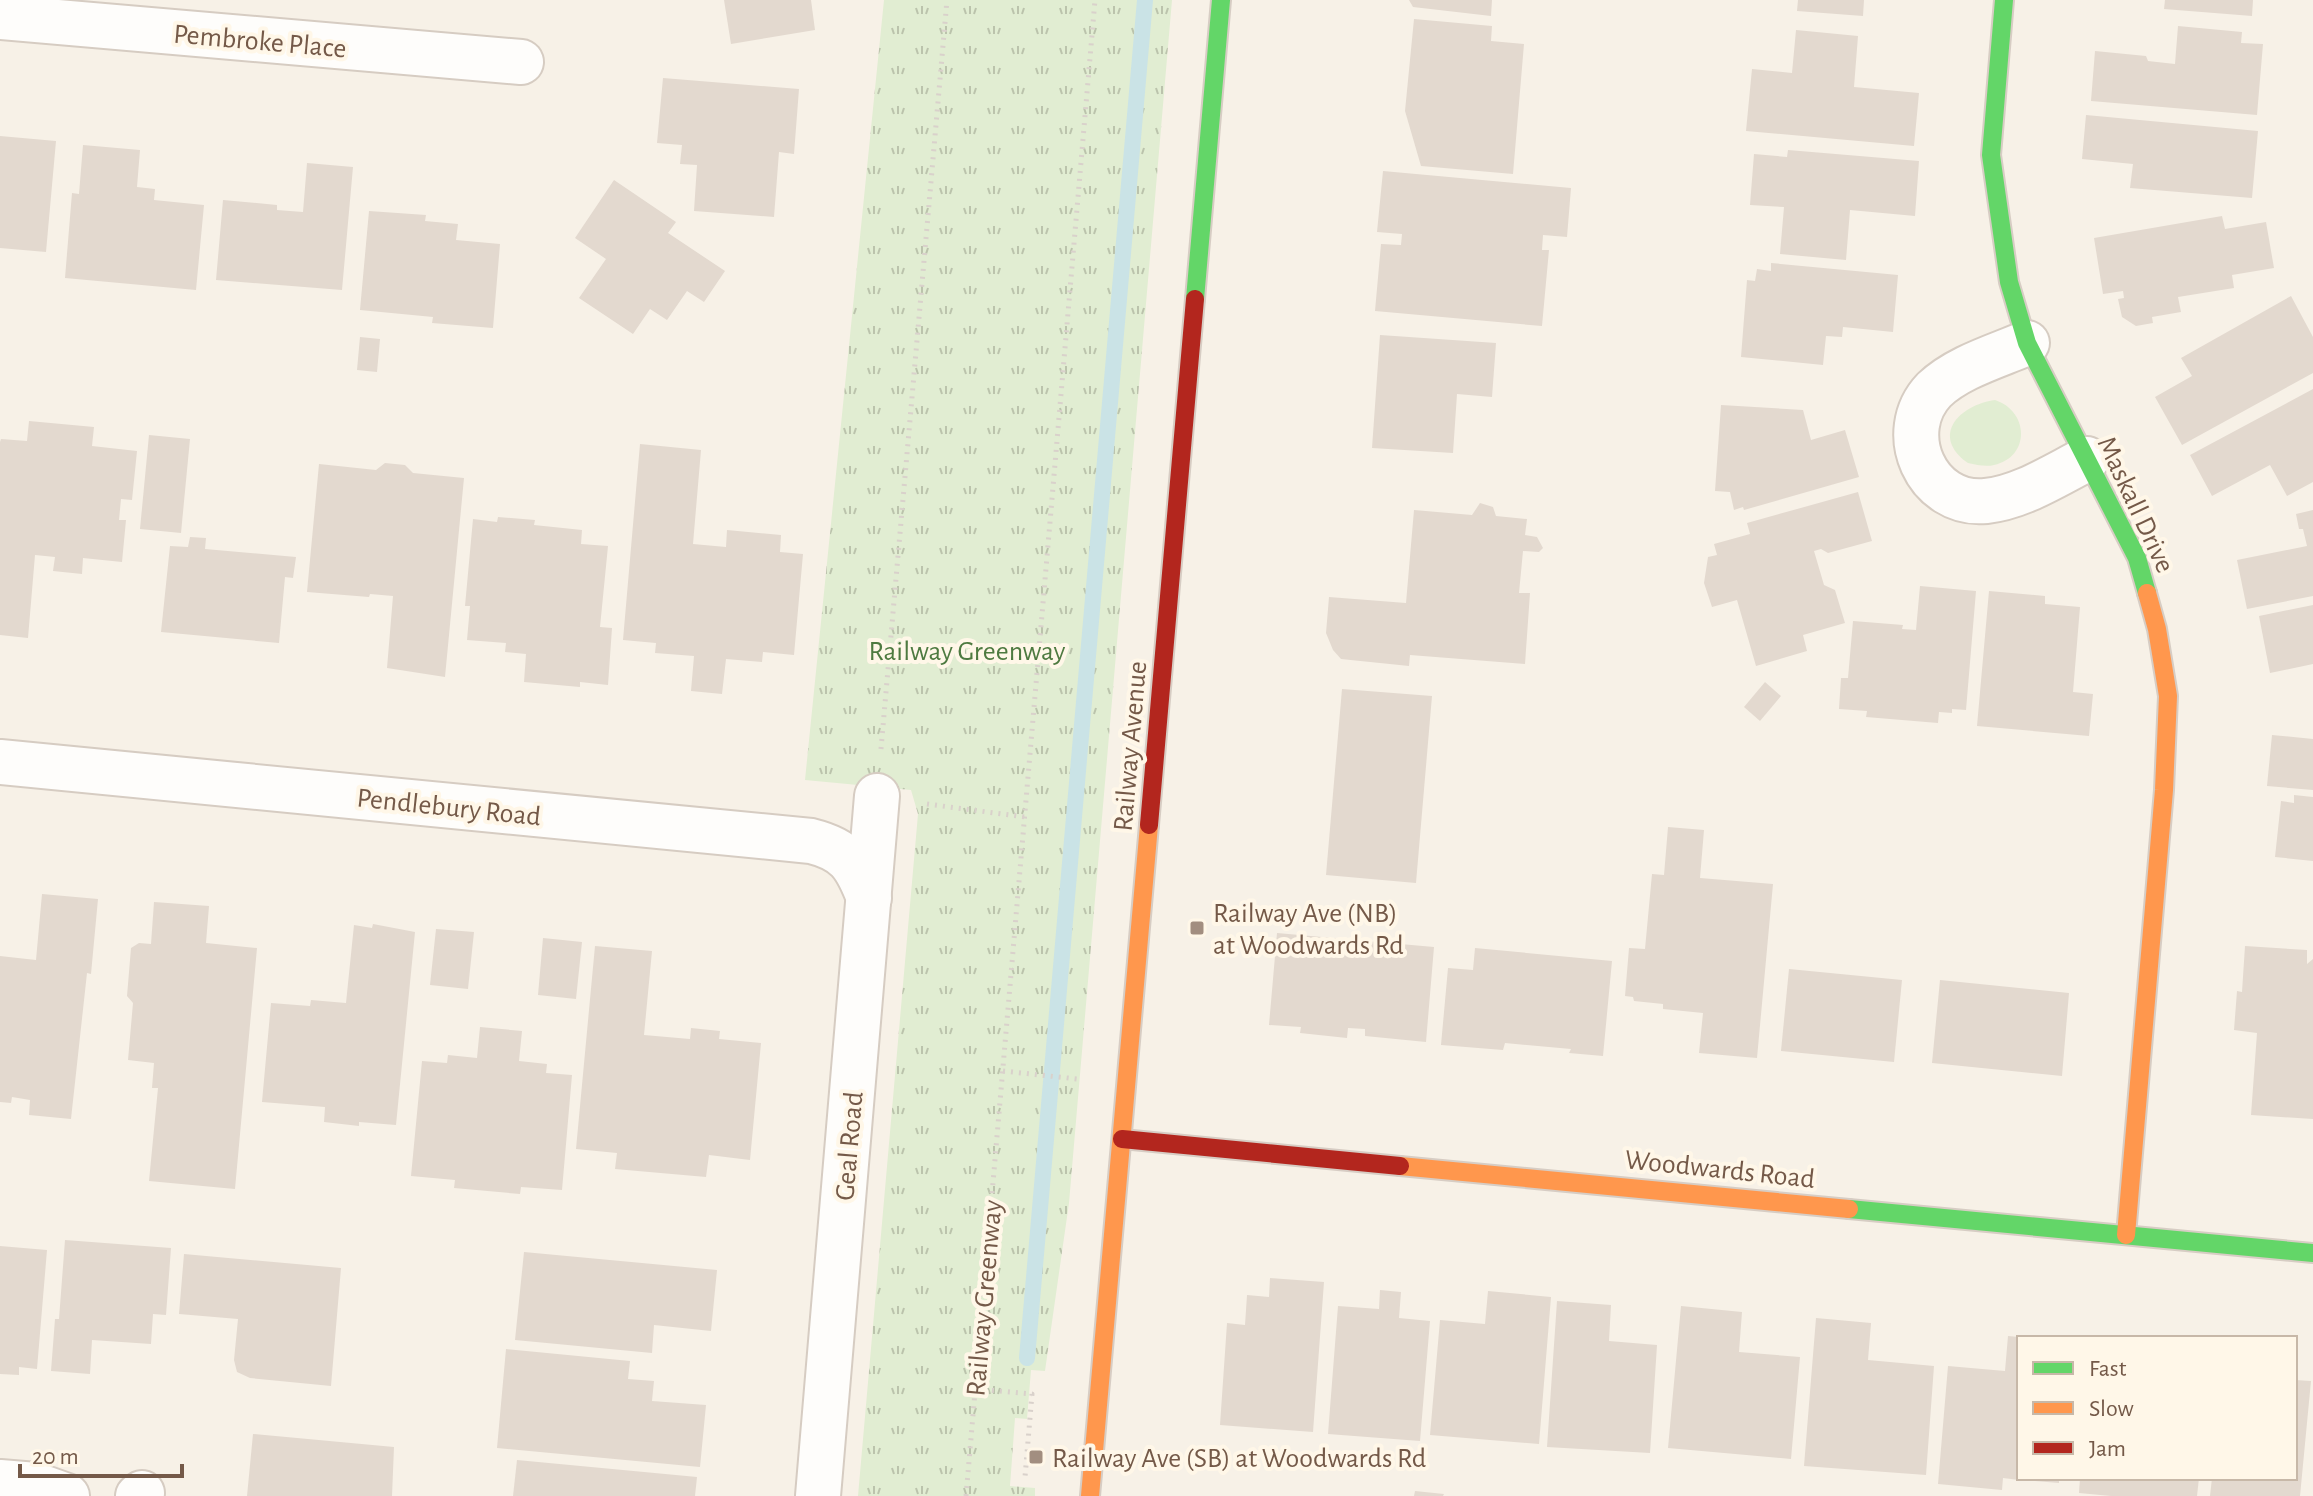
<svg xmlns="http://www.w3.org/2000/svg" width="2313" height="1496" viewBox="0 0 2313 1496" font-family="'Alegreya Sans',sans-serif">
<style>
.grass{fill:url(#grass-tufts)}
.garden{fill:#e1edd2}
.lines{fill:none;stroke-linecap:round;stroke-linejoin:round}
.stream{stroke:#cae3e6;stroke-width:16}
.building{fill:#e3d9cf}
.street-casing{stroke:#d6ccc2;stroke-width:48}
.fast-casing{stroke:#d7cdc4;stroke-width:22}
.slow-casing{stroke:#d7cdc4;stroke-width:22}
.jam-casing{stroke:#d7cdc4;stroke-width:22}
.path{stroke:#d9d1cb;stroke-width:5;stroke-dasharray:2 6;stroke-linecap:butt}
.street{stroke:#fefdfb;stroke-width:44}
.fast{stroke:#63d668;stroke-width:18}
.slow{stroke:#ff974d;stroke-width:18}
.jam{stroke:#b3261e;stroke-width:18}
.poi-dot{fill:#a28e80;stroke:#fff7e8;stroke-width:3}
.labels{text-anchor:middle;stroke-width:8;stroke-linejoin:round;paint-order:stroke}
.street-label{font-size:28px;fill:#745948;stroke:#fff7e8}
.park-label{font-size:28px;fill:#4e7a40;stroke:#fff7e8}
.poi-label{font-size:28px;fill:#745948;stroke:#fff7e8;text-anchor:start}
</style>
<defs>
<pattern id="grass-tufts" width="24" height="20" patternUnits="userSpaceOnUse" patternTransform="scale(2)"><rect width="24" height="20" fill="#e1edd2"/><path d="M3 7l-1-3M5 7V3M7 7l1-3M15 17l-1-3M17 17v-4M19 17l1-3" fill="none" stroke="#bbc3ac"/></pattern>
</defs>
<rect width="100%" height="100%" fill="#f7f1e7"/>
<polygon class="grass" points="884,0 1172,0 1069,1203 1045,1371 1031,1370 1027,1419 1015,1418 1010,1486 1035,1488 1035,1496 858,1496 918,814 911,790 805,780"/>
<path class="garden" d="M1995 400C2029 411 2031 457 1994 465 1986 467 1977 465 1968 463 1930 436 1959 405 1995 400Z"/>
<g class="lines">
<polyline class="stream" points="1027,1358 1145,0"/>
</g>
<g class="building">
<polygon points="724,0 811,0 815,30 731,44"/>
<polygon points="1409,0 1492,0 1491,16 1413,7"/>
<polygon points="1798,0 1864,0 1863,16 1797,11"/>
<polygon points="2165,0 2253,0 2252,16 2164,9"/>
<polygon points="1414,19 1492,26 1491,41 1524,44 1513,174 1421,166 1405,111"/>
<polygon points="2178,26 2242,32 2241,43 2263,44 2257,115 2091,101 2095,51 2146,56 2148,61 2175,64"/>
<polygon points="1796,30 1858,36 1854,87 1919,93 1914,146 1746,131 1752,69 1792,73"/>
<polygon points="663,78 799,89 794,154 779,152 774,217 694,211 697,165 680,164 682,145 657,143"/>
<polygon points="2086,115 2258,131 2252,198 2130,188 2133,164 2082,159"/>
<polygon points="0,136 56,141 46,252 0,248"/>
<polygon points="83,145 140,150 137,187 155,189 154,200 204,205 196,290 65,278 72,193 79,194"/>
<polygon points="1788,150 1919,161 1915,216 1850,210 1846,260 1780,254 1784,207 1750,205 1754,154 1787,157"/>
<polygon points="307,163 353,167 342,290 216,280 223,200 277,205 277,210 303,212"/>
<polygon points="1383,171 1571,188 1567,237 1543,235 1542,250 1549,250 1542,326 1375,311 1381,244 1401,245 1402,234 1377,232"/>
<polygon points="614,180 676,222 668,233 725,271 704,302 687,291 667,320 650,309 633,334 579,298 606,259 575,238"/>
<polygon points="369,211 426,215 425,221 458,224 456,240 500,244 493,328 432,323 433,317 360,310"/>
<polygon points="2222,216 2225,229 2266,222 2274,268 2232,275 2234,288 2178,297 2181,312 2152,317 2153,323 2136,326 2122,317 2118,299 2124,298 2123,291 2103,294 2094,238"/>
<polygon points="1771,263 1898,275 1893,332 1843,327 1842,337 1826,336 1823,365 1741,357 1747,280 1755,281 1757,269 1771,271"/>
<polygon points="2291,296 2313,337 2313,373 2182,445 2155,397 2192,376 2181,358"/>
<polygon points="1380,335 1496,343 1492,397 1457,394 1453,453 1372,448"/>
<polygon points="360,337 380,339 377,372 357,370"/>
<polygon points="2313,389 2313,482 2287,496 2270,465 2212,496 2190,455"/>
<polygon points="1721,405 1803,410 1811,440 1845,430 1859,477 1744,510 1743,507 1734,510 1730,492 1715,491"/>
<polygon points="29,421 94,427 92,446 137,451 132,500 121,499 119,520 126,520 122,562 83,558 82,574 53,571 55,557 35,555 28,638 0,635 0,442 1,439 27,441"/>
<polygon points="149,435 190,439 181,533 140,529"/>
<polygon points="640,444 701,450 693,544 726,547 727,530 781,535 780,552 803,554 794,655 763,652 762,662 726,659 722,694 691,691 694,656 655,653 656,643 623,640"/>
<polygon points="385,463 405,465 413,473 464,478 445,677 387,668 393,596 370,594 369,597 307,592 319,464 376,470"/>
<polygon points="1858,492 1872,541 1828,553 1821,549 1814,551 1824,585 1835,590 1845,623 1803,635 1807,651 1756,666 1737,600 1712,607 1704,583 1708,557 1717,555 1714,544 1750,534 1747,523"/>
<polygon points="1480,503 1493,507 1496,516 1527,519 1525,535 1537,537 1543,548 1539,552 1523,551 1519,593 1530,593 1525,664 1410,655 1409,666 1341,659 1333,650 1326,633 1329,597 1406,603 1414,510 1472,515"/>
<polygon points="2313,510 2313,596 2247,609 2237,560 2307,546 2303,529 2299,529 2296,514"/>
<polygon points="498,517 535,520 534,525 582,530 581,544 608,546 600,627 612,628 608,685 580,682 580,687 524,682 526,654 505,652 506,643 467,640 470,606 465,606 473,519 497,522"/>
<polygon points="190,537 206,538 205,549 296,557 293,578 285,577 279,643 161,632 170,546 188,547"/>
<polygon points="1920,586 1976,591 1966,710 1952,709 1952,713 1939,712 1938,723 1866,717 1867,711 1839,709 1841,678 1848,678 1853,621 1903,625 1902,629 1916,630"/>
<polygon points="1989,591 2045,596 2045,604 2080,607 2073,692 2093,694 2089,736 1977,726"/>
<polygon points="2313,605 2313,664 2270,673 2259,616"/>
<polygon points="1765,682 1781,696 1760,721 1744,707"/>
<polygon points="1342,689 1432,696 1416,883 1326,875"/>
<polygon points="2272,735 2313,739 2313,790 2267,786"/>
<polygon points="2294,795 2313,797 2313,861 2275,857 2281,801 2294,803"/>
<polygon points="1668,827 1704,830 1700,878 1773,884 1757,1058 1699,1053 1703,1013 1663,1009 1663,1004 1634,1001 1633,997 1625,996 1629,948 1645,949 1652,874 1664,875"/>
<polygon points="42,894 98,899 91,974 87,973 71,1119 29,1115 30,1100 12,1097 11,1103 0,1102 0,956 36,960"/>
<polygon points="154,902 209,906 206,943 257,948 235,1189 149,1181 158,1088 152,1088 154,1063 128,1060 133,1003 127,996 131,948 139,943 151,944"/>
<polygon points="373,924 415,932 396,1125 359,1122 359,1126 324,1122 325,1107 262,1102 271,1003 310,1006 311,1000 346,1003 354,925 372,928"/>
<polygon points="436,929 474,932 468,989 430,985"/>
<polygon points="1277,933 1434,947 1426,1042 1365,1036 1365,1029 1348,1028 1347,1038 1300,1033 1301,1027 1269,1025"/>
<polygon points="543,938 582,942 576,999 538,995"/>
<polygon points="595,946 652,951 644,1035 690,1039 691,1028 720,1031 719,1039 761,1043 750,1160 709,1155 706,1177 615,1169 617,1153 576,1149"/>
<polygon points="2245,946 2307,950 2307,964 2313,959 2313,1119 2251,1115 2257,1033 2234,1030 2237,991 2242,992"/>
<polygon points="1475,948 1612,961 1603,1056 1569,1053 1571,1049 1505,1043 1503,1050 1441,1045 1448,968 1473,970"/>
<polygon points="1789,969 1902,980 1894,1062 1781,1051"/>
<polygon points="1940,980 2069,993 2062,1076 1932,1063"/>
<polygon points="480,1027 522,1031 519,1061 547,1064 546,1073 572,1075 562,1190 521,1187 520,1194 454,1188 455,1180 411,1176 422,1061 447,1063 448,1055 477,1058"/>
<polygon points="65,1240 171,1248 166,1315 153,1314 151,1344 92,1340 90,1374 51,1371 55,1319 59,1319"/>
<polygon points="0,1246 47,1250 37,1369 19,1367 19,1375 0,1374"/>
<polygon points="524,1252 717,1270 711,1331 654,1325 652,1353 515,1340"/>
<polygon points="184,1254 341,1268 331,1386 250,1378 237,1372 234,1360 238,1319 179,1314"/>
<polygon points="1270,1278 1324,1282 1313,1432 1220,1425 1227,1323 1245,1325 1247,1295 1269,1297"/>
<polygon points="1380,1290 1401,1292 1399,1318 1430,1321 1420,1441 1328,1434 1338,1306 1379,1309"/>
<polygon points="1488,1291 1551,1297 1539,1444 1430,1435 1440,1320 1485,1324"/>
<polygon points="1557,1301 1611,1305 1609,1341 1657,1345 1650,1453 1547,1447"/>
<polygon points="1681,1306 1742,1312 1739,1352 1800,1357 1791,1459 1668,1448"/>
<polygon points="1816,1318 1871,1323 1868,1360 1934,1366 1926,1475 1804,1466"/>
<polygon points="2008,1336 2019,1337 2019,1480 2003,1478 2002,1490 1938,1484 1948,1366 2005,1371"/>
<polygon points="506,1349 630,1361 628,1379 654,1381 652,1401 706,1405 700,1467 497,1448"/>
<polygon points="2295,1380 2311,1381 2300,1496 2210,1496 2212,1478 2295,1478"/>
<polygon points="253,1434 394,1447 392,1496 247,1496"/>
<polygon points="517,1460 697,1477 695,1496 513,1496"/>
<polygon points="2023,1478 2059,1478 2059,1483 2023,1480"/>
<polygon points="2080,1478 2199,1478 2197,1496 2111,1496 2079,1493"/>
<polygon points="1415,1491 1444,1494 1443,1496 1414,1496"/>
</g>
<g class="lines">
<g class="street-casing">
<g id="street">
<polyline points="0,17 521,62"/>
<path d="M2027 343C1997 356 1958 367 1934 390 1894 432 1926 507 1986 501 2022 497 2055 475 2087 459"/>
<path d="M0 762 811 841C847 850 856 864 869 898"/>
<polyline points="0,1482 36,1485 67,1496"/>
<polyline points="138,1496 142,1493"/>
<polyline points="818,1496 877,796"/>
</g>
</g>
<g class="fast-casing">
<g id="fast">
<polyline points="2004,0 1991,155 2009,282 2027,343 2137,558 2147,593"/>
<polyline points="1195,299 1221,0"/>
<polyline points="1849,1209 2313,1253"/>
</g>
</g>
<g class="slow-casing">
<g id="slow">
<polyline points="1400,1166 1849,1209"/>
<polyline points="2126,1235 2164,790 2168,696 2157,629 2147,593"/>
<polyline points="1090,1496 1149,825"/>
</g>
</g>
<g class="jam-casing">
<g id="jam">
<polyline points="1149,825 1195,299"/>
<polyline points="1122,1139 1400,1166"/>
</g>
</g>
<g class="path">
<polyline points="881,749 947,0"/>
<polyline points="927,804 1025,817"/>
<polyline points="1003,1071 1077,1079"/>
<polyline points="976,1389 1032,1394 1025,1477"/>
<polyline points="966,1496 1095,0"/>
</g>
<use href="#street" class="street"/>
<use href="#fast" class="fast"/>
<use href="#slow" class="slow"/>
<use href="#jam" class="jam"/>
</g>
<g class="poi-dot">
<rect x="1189" y="920" width="16" height="16" rx="4"/>
<rect x="1028" y="1449" width="16" height="16" rx="4"/>
</g>
<g class="labels">
<g class="street-label">
<text transform="translate(260 40) rotate(5)" y="10">Pembroke Place</text>
<text transform="translate(2137 504) rotate(65)" y="10">Maskall Drive</text>
<text transform="translate(1129 746) rotate(-85)" y="10">Railway Avenue</text>
<text transform="translate(449 806) rotate(6)" y="10">Pendlebury Road</text>
<text transform="translate(848 1146) rotate(-85)" y="10">Geal Road</text>
<text transform="translate(1720 1168) rotate(6)" y="10">Woodwards Road</text>
<text transform="translate(983 1298) rotate(-85)" y="10">Railway Greenway</text>
</g>
<g class="park-label">
<text x="967" y="660">Railway Greenway</text>
</g>
<g class="poi-label">
<text x="1213" y="922">Railway Ave (NB)<tspan x="1213" dy="32">at Woodwards Rd</tspan></text>
<text x="1052" y="1467">Railway Ave (SB) at Woodwards Rd</text>
</g>
</g>
<rect x="2017" y="1336" width="280" height="144" fill="#fff7e8" stroke="#c7b8a8" stroke-width="2"/>
<rect x="2033" y="1362" width="40" height="12" fill="#63d668" stroke="#c7b8a8" stroke-width="2"/>
<text x="2089" y="1376" font-size="24" fill="#745948">Fast</text>
<rect x="2033" y="1402" width="40" height="12" fill="#ff974d" stroke="#c7b8a8" stroke-width="2"/>
<text x="2089" y="1416" font-size="24" fill="#745948">Slow</text>
<rect x="2033" y="1442" width="40" height="12" fill="#b3261e" stroke="#c7b8a8" stroke-width="2"/>
<text x="2089" y="1456" font-size="24" fill="#745948">Jam</text>
<path d="M20 1464v12h162v-12" fill="none" stroke="#745948" stroke-width="4"/>
<text x="32" y="1464" font-size="24" fill="#745948" stroke="#fff7e8" stroke-width="6" paint-order="stroke">20 m</text>
</svg>
